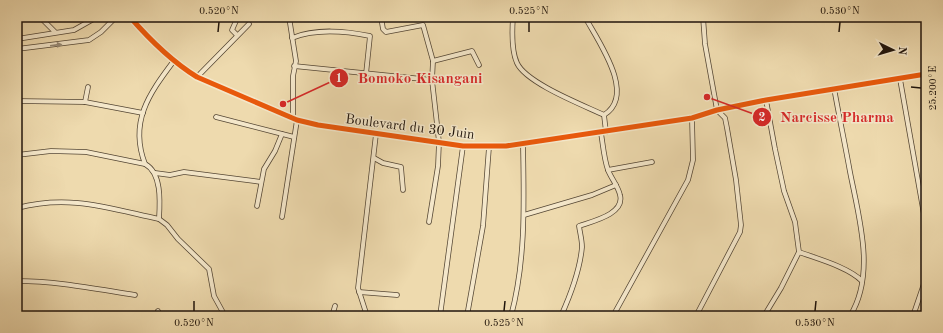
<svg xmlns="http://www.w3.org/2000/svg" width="943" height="333" viewBox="0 0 943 333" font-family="'Old Standard TT',serif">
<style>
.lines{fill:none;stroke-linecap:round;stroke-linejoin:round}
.minor-casing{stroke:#544634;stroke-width:5.5}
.tertiary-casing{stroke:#544634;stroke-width:6}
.minor{stroke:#f4e7ca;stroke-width:4}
.tertiary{stroke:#f4e7ca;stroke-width:5}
.cycleway-casing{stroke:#f4e7ca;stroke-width:8}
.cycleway{stroke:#e8590c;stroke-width:5}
.oneway{fill:#958874}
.ticks{fill:none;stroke:#20150c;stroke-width:1.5}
.labels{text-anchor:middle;stroke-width:3;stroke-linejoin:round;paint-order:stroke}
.street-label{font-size:14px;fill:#20150c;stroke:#f4e7ca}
.leader{fill:none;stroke:#d62828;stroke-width:1.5}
.callout-dot{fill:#d62828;stroke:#f4e7ca;stroke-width:1.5}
.mark-label{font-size:12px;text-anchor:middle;font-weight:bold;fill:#fff}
.callout-label{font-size:15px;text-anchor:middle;font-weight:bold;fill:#d62828;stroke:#f4e7ca;stroke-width:3;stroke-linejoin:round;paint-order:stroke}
.neatline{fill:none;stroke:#20150c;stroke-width:1.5}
.ticks-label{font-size:10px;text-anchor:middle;fill:#20150c}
</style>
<rect width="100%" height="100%" fill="#eedaae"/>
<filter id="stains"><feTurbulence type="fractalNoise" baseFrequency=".005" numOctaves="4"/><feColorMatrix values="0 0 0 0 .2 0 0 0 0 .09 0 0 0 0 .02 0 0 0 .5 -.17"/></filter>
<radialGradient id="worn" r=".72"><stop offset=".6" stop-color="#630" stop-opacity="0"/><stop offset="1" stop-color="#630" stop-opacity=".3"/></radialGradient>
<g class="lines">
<g class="minor-casing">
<g id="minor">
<polyline points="40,17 55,32"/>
<polyline points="204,17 210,17"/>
<polyline points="231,17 236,21 232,30 237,35"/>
<polyline points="289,17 296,61 293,76 293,118"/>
<polyline points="381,17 383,29 386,32 423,25 433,61 432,80 439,142 438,166 429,222"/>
<path d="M513 17C512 31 511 50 517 63 526 83 583 105 604 115"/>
<path d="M585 17C598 41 637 95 604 115L606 132"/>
<path d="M292 38C317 28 345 31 370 36L366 74"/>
<polyline points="17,39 74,30 97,17"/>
<polyline points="17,49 89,40 101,32 116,17"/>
<polyline points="433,61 472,51 479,65"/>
<polyline points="294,66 432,80"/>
<polyline points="197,77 249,24"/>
<polyline points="900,79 926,226"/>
<path d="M834 88C839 116 845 144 850 172 859 218 876 274 850 316"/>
<polyline points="17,101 85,102 143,113"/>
<polyline points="85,102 88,87"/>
<polyline points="216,117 294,137"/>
<polyline points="17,155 51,151 86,152 145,164"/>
<polyline points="374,158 383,163 401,167 403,190"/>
<polyline points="608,170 652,162"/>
<polyline points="155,173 170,175 184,172 261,182"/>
<polyline points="257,206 264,169 275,151 282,134"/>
<path d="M17 208C69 194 108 208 159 219L167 225 178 239 209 269 214 296 225 316"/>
<polyline points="524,215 592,195 616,185"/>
<polyline points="282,217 297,120"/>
<path d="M159 219C160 202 162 173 145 164 129 122 149 94 173 62"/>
<path d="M799 252C818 259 848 267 862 281"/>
<path d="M17 281C57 281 96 289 135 295"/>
<polyline points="359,292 397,295"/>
<polyline points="158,311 159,316"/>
<polyline points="332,316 335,306"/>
<polyline points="367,316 358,288 376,134"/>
<polyline points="440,316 463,146"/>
<polyline points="467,316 483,226 489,147"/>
<path d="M511 316C526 261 524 201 523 145"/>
<path d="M561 316C570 296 580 270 582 247 582 240 580 233 579 226 593 221 625 214 620 195 618 186 611 178 608 170 604 159 603 145 601 133"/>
<polyline points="613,316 688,180 693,160 692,118"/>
<polyline points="696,316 740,232 741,225 736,180 727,128 725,118 717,110 705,44 703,17"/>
<polyline points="764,316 781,288 799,252 795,222 784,191 775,149 766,100"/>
<polyline points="913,316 926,278"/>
</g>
</g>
<g class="tertiary-casing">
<path id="tertiary" d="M130 17C150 40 171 61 197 77L297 120 318 125 463 146H506L692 118 717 110 766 100 926 74"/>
</g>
<use href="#minor" class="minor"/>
<use href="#tertiary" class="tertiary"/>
<g class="cycleway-casing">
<path id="cycleway" d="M130 17C150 40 171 61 197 77L297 120 318 125 463 146H506L692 118 717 110 766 100 926 74"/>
</g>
<use href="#cycleway" class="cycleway"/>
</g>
<defs><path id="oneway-solid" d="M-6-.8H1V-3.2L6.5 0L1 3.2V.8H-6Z"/></defs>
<use class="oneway" href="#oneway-solid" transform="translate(56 45) rotate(-7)"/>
<path class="ticks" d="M218 32 219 22M529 32V22M839 32 840 22M911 87 921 88M194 311V301M504 311 505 301M815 311 816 301"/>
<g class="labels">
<g class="street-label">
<text transform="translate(410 126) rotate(7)" y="5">Boulevard du 30 Juin</text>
</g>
</g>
<path class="leader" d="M283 104L339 78M707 97L762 117"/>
<g class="callout-dot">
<circle cx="283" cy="104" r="4"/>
<circle cx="707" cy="97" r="4"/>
<circle cx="339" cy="78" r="10"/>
<circle cx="762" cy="117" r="10"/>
</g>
<g class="mark-label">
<text x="339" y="82">1</text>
<text x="762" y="121">2</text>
</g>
<g class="callout-label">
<text x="420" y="83">Bomoko Kisangani</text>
<text x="837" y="122">Narcisse Pharma</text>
</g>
<rect width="943" height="333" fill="none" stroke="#eedaae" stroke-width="44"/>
<g transform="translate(893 50) rotate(95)" stroke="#f4e7ca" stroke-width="3" paint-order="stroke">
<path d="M0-3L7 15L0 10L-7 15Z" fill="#20150c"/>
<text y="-6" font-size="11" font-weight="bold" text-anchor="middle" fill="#20150c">N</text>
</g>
<rect x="22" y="22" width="899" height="289" class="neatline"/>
<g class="ticks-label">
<text x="219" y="14">0.520°N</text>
<text x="529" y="14">0.525°N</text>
<text x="840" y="14">0.530°N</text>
<text transform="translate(932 88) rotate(-90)" y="4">25.200°E</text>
<text x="194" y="326">0.520°N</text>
<text x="504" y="326">0.525°N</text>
<text x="815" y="326">0.530°N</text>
</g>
<rect width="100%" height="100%" filter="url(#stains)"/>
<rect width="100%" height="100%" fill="url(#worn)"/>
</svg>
